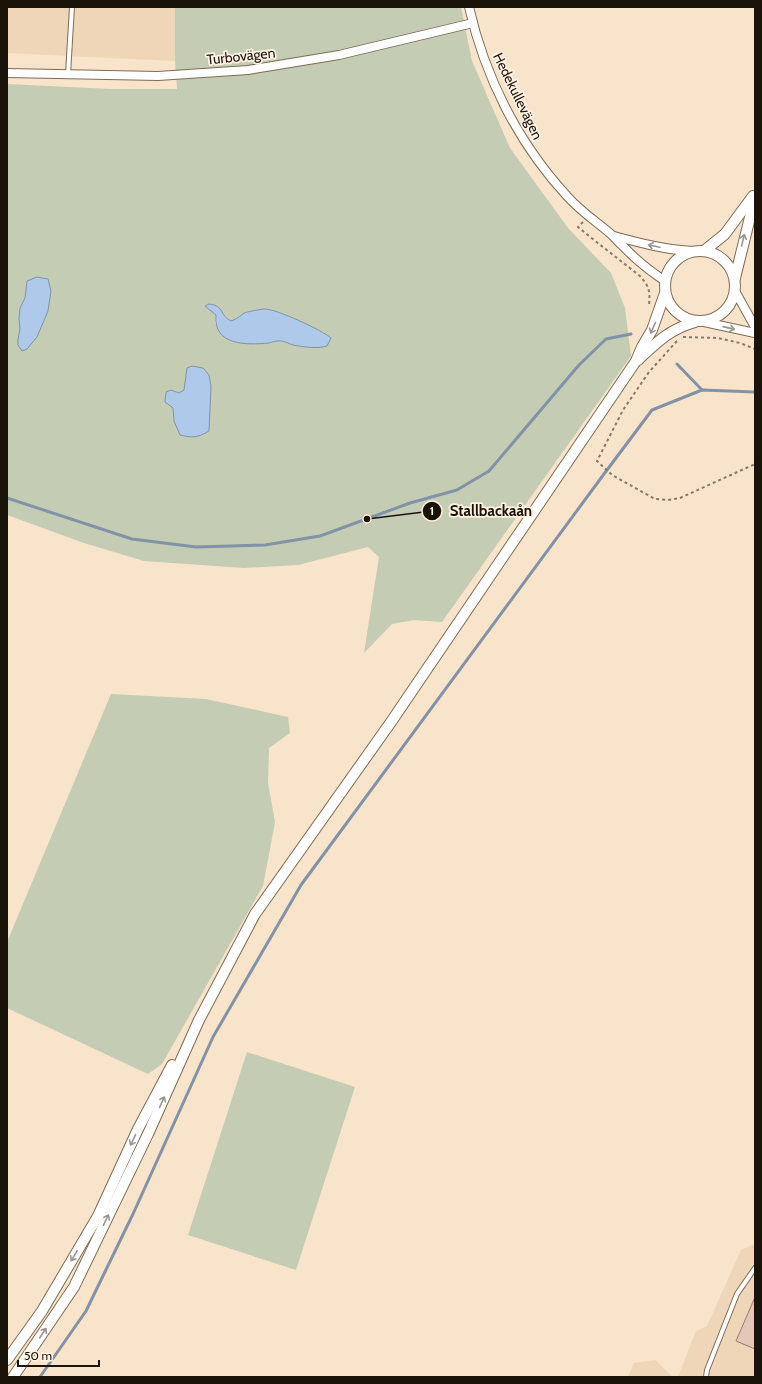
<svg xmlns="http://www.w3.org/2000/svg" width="762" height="1384" viewBox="0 0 762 1384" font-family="Cabin,sans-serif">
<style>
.built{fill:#f0d6b8}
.green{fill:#c5ccb4;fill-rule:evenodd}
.water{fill:#aec9ea;stroke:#8292a7}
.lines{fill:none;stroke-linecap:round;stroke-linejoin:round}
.stream{stroke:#8292a7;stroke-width:3}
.building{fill:#e4c7b8;stroke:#967b6d}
.service-casing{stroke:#7e6c56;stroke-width:6}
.minor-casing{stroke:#7e6c56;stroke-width:10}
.tertiary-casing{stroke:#7e6c56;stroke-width:12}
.path{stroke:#887a6a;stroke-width:2;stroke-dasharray:3 3;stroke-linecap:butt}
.service{stroke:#fff;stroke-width:4}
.minor{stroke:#fff;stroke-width:8}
.tertiary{stroke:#fff;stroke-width:10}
.oneway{stroke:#989591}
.labels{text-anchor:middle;stroke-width:3.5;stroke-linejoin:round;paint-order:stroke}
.street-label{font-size:14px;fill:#1a130a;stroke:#fff2e3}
.leader{fill:none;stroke:#1a130a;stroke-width:1.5}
.callout-dot{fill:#1a130a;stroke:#fff2e3;stroke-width:1.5}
.mark-label{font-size:12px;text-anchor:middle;font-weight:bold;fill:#fff}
.callout-label{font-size:15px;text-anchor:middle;font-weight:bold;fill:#1a130a;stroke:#fff2e3;stroke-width:3.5;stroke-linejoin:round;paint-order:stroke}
</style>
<rect width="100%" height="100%" fill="#f8e3cb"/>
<g class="built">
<polygon points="7,7 175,7 175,61 7,53"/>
<polygon points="755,1244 755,1377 678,1377 696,1331 707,1326 741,1250"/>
<polygon points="655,1360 673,1377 628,1377 634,1363"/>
</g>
<g class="green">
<path d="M175 7H461L472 61 510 148 568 228 611 273 625 308 631 356 442 622 414 620 392 624 364 653 379 557 368 547 298 565 244 568 144 561 84 543 7 515V84L111 89H177L175 61ZM27 281 22 351 18 345V339L20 329 19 318 20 308 25 298ZM209 304C224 305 220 316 231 321L240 318 245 312 267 309 286 315 325 333 293 345 279 340 270 343 215 324 216 315 205 306ZM187 368 209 431 200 436 190 437 174 421 171 390 179 393 184 390Z"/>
<polygon points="111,694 206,699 288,717 290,733 269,748 268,783 275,822 263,886 162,1064 148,1074 7,1008 7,942"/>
<polygon points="247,1052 355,1087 296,1270 188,1235"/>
</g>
<g class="water">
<polygon points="37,277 48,279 51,291 48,311 37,337 27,349 22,351 18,345 18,339 20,329 19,318 20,308 25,298 27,281"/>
<path d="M209 304C224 305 220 316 231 321 238 318 238 318 244 313 246 312 261 309 265 309 276 309 322 330 331 338L327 346C317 349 304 347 293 345 289 344 283 340 278 341 275 341 272 342 269 343 247 345 213 346 216 315L205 306Z"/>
<path d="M192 366 203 368 209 375 211 386 209 431C197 438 193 438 180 435L174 421 173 408 165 402 166 392 171 390 179 393 184 390 187 368Z"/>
</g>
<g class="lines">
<g class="stream">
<polyline points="677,364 702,390"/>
<polyline points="7,498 132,539 196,547 265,545 320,536 410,503 457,490 489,471 579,365 606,339 631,334"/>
<polyline points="40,1377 86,1311 133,1214 213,1037 301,885 604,474 652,410 702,390 755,392"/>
</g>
</g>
<polygon class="building" points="755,1297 755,1349 736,1341"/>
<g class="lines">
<g class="service-casing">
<g id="service">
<polyline points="68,74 72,7"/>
<polyline points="706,1377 707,1370 737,1294 755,1268"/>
</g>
</g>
<g class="minor-casing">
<g id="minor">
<path d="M469 7C485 77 518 143 567 196 580 211 597 222 612 235 616 239 619 243 623 246 635 259 650 271 665 281"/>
<polyline points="7,73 158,76 248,70 339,55 473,23"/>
<path d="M614 236C640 243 666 250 693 251"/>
<polyline points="735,291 755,327"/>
<polyline points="704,322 755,333"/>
</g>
</g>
<g class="tertiary-casing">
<g id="tertiary">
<circle cx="700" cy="286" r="35"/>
<polyline points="704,251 725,234 753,196"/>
<polyline points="735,278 755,197"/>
<path d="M638 360C657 342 670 329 695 322"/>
<polyline points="7,1360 42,1311 98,1216 138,1129 172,1065"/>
<polyline points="13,1377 74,1287 148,1134 199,1020 255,914 391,722 636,361 642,347 652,330 665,293"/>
</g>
</g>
<g class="path">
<path d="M583 222 578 227 594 240 640 276C650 287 650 292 649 306"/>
<polyline points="683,337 718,338 740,343 755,349"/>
<polyline points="677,341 649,372 623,410 597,461 612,475 655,499 668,500 680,498 755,464"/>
</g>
<use href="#service" class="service"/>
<use href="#minor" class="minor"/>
<use href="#tertiary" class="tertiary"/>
</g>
<defs><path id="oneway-shaft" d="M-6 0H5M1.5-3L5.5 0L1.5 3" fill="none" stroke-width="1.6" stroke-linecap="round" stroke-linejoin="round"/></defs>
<g class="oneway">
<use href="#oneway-shaft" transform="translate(743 240) rotate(-77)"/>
<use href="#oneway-shaft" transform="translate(654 246) rotate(-168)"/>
<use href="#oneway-shaft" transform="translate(653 328) rotate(114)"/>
<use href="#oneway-shaft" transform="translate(729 328) rotate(13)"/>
<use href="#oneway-shaft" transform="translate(162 1102) rotate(-66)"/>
<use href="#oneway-shaft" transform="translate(133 1140) rotate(115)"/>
<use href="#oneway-shaft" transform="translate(106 1220) rotate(-64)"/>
<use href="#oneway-shaft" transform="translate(74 1256) rotate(120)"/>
<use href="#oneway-shaft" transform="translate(43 1333) rotate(-57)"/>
</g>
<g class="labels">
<g class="street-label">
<text transform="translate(241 56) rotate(-6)" y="5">Turbovägen</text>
<text transform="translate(518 96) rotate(64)" y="5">Hedekullevägen</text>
</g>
</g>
<path class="leader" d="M367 519L432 511"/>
<g class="callout-dot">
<circle cx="367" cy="519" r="4"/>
<circle cx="432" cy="511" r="10"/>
</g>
<g class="mark-label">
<text x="432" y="515">1</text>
</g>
<g class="callout-label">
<text x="491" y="516">Stallbackaån</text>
</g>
<rect width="762" height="1384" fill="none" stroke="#1a130a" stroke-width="16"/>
<path d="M18 1360v6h81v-6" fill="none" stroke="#1a130a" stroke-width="2"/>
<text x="24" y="1360" font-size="12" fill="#1a130a" stroke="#fff2e3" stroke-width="3" paint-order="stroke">50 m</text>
</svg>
